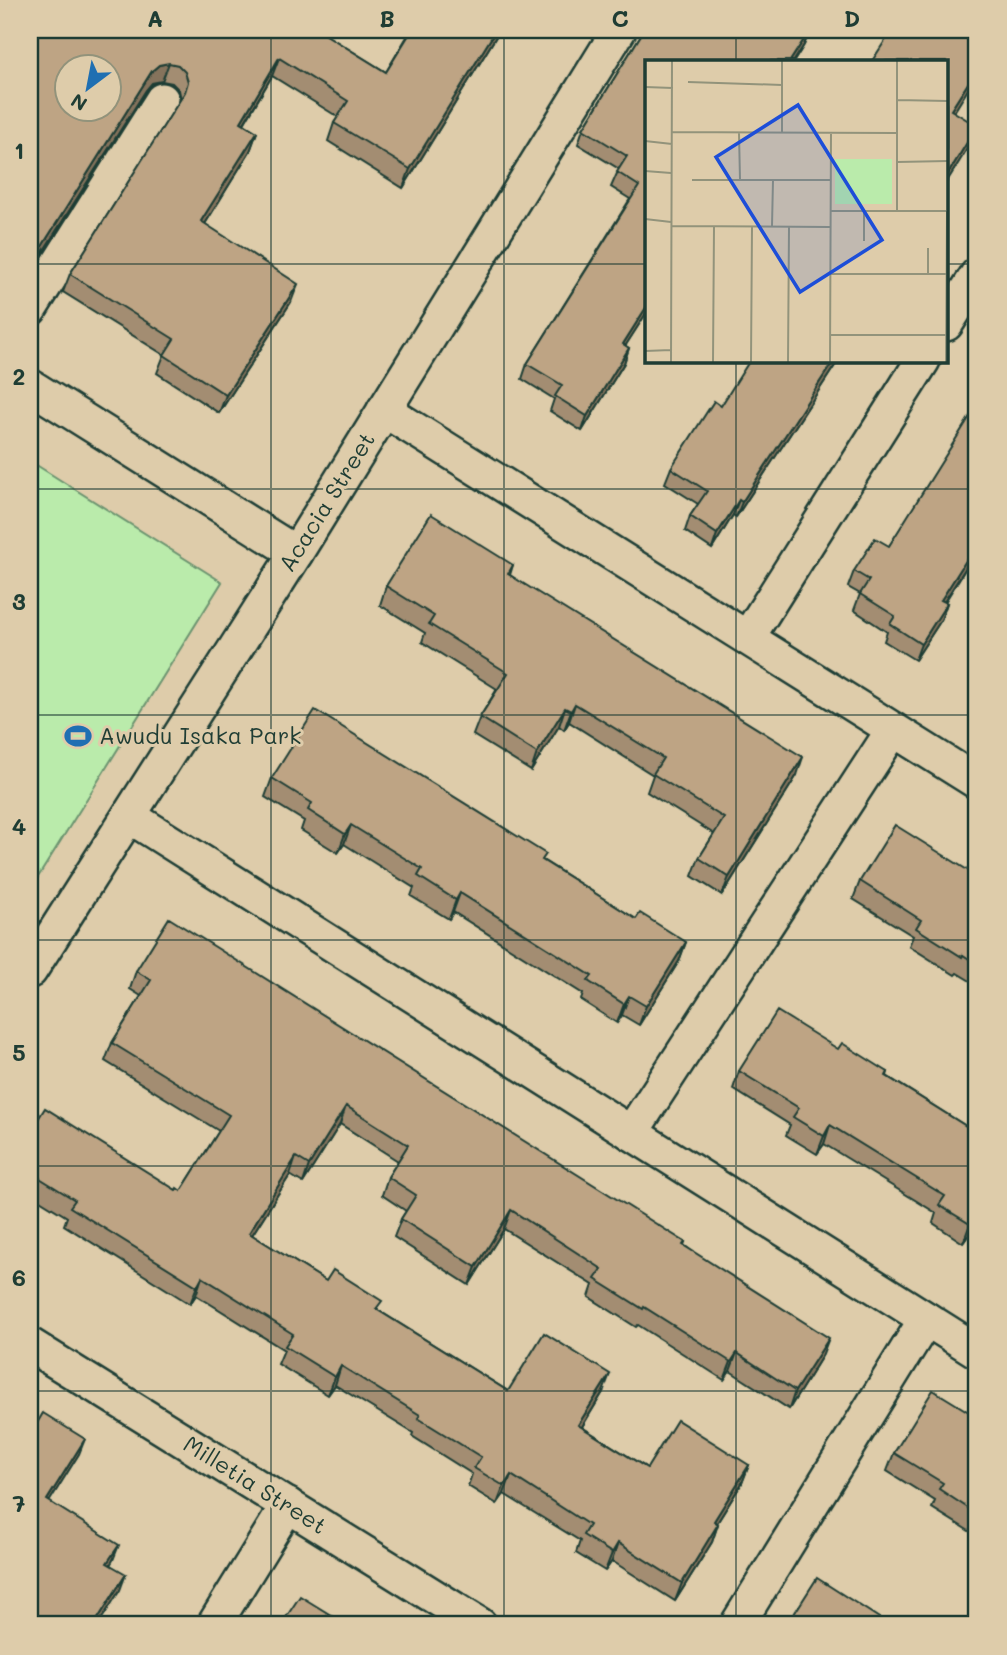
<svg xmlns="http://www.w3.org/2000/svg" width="1007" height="1655" viewBox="0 0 1007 1655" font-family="Mali,sans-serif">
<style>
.grass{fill:#baebab;stroke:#6c9470;stroke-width:2}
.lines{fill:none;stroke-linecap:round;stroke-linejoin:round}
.street-casing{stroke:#1f3d34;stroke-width:38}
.street{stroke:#deccaa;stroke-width:33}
.wall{fill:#a38d72;stroke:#1f3d34;stroke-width:2}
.shaded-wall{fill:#85735c;stroke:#1f3d34;stroke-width:2}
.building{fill:#bea484;stroke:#1f3d34;stroke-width:2;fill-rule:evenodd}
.grid{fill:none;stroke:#1f3d34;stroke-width:2;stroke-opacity:0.55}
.labels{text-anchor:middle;stroke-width:6;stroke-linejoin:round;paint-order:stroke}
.street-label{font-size:23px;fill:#1f3d34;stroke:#deccaa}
.poi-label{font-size:23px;fill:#1f3d34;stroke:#deccaa;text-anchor:start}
.inset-road{fill:none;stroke:#92937b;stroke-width:2}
.view{fill:#1d4ed8;fill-opacity:0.15;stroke:#1d4ed8;stroke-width:3.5}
.inset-edge{fill:none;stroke:#1f3d34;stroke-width:3.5}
.neatline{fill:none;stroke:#1f3d34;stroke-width:2.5}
.grid-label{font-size:23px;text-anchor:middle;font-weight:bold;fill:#1f3d34}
</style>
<rect width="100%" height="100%" fill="#deccaa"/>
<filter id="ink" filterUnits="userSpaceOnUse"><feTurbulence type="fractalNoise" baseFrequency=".0143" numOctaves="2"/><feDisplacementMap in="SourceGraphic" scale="14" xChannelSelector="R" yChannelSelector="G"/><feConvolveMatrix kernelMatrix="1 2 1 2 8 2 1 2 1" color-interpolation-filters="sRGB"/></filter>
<g filter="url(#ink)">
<polygon class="grass" points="30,461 222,582 30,890"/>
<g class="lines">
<g class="street-casing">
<g id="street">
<polyline points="30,309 162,100"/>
<polyline points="946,324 977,275"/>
<polyline points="30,386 296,553"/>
<polyline points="384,410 977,782"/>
<polyline points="748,637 923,360"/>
<polyline points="129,816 977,1351"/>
<polyline points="30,971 296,553 619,30"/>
<polyline points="631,1133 893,730"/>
<polyline points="30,1345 480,1625"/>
<polyline points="214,1625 288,1505"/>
<polyline points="737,1625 926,1319"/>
</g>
</g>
<use href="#street" class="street"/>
</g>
<g class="wall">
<polygon points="30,30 321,32 386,72 411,30 410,30 500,30 403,188 328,141 334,123 338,117 272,76 244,124 257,132 250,151 205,224 291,302 219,413 157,373 164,355 63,292 70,274 181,99 179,90 172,83 162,81 152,83 146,90 32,269 30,268"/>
<polygon points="644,30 810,30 804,45 794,61 647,61 647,312 625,346 629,348 624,363 582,431 550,411 554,399 522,379 527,364 630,199 611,187 619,169 578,144 583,129"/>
<polygon points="836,364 736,517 733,515 712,549 685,531 690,516 698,504 665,483 671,468 721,406"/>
<polygon points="977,412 977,550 945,602 947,603 941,620 915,660 884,641 887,632 854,610 860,594 848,587 854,571 889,546"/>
<polygon points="513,565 510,575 797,775 722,895 692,876 699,858 714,834 647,792 653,775 569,722 564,730 559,726 531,771 473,735 480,717 497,689 422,642 425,633 380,605 386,586"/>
<polygon points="272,778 544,861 636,919 686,942 679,961 639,1025 622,1015 617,1023 581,1000 583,994 453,912 449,919 411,896 414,888 344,844 338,853 301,830 304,821 265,797"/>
<polygon points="977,876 977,985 957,973 955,975 909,946 913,936 853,899 860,881"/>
<polygon points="136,971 685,1242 684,1245 822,1356 789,1409 730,1371 724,1380 638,1325 636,1327 589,1297 593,1285 504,1229 469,1285 394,1237 401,1219 406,1211 382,1195 388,1177 398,1161 340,1124 303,1183 290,1175 252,1235 326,1281 378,1310 508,1391 603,1392 582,1427 647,1468 749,1465 742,1483 717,1523 718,1524 712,1542 675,1601 612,1561 605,1571 576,1553 580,1541 504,1494 497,1504 468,1486 472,1474 412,1436 413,1433 335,1385 328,1395 278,1364 284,1350 196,1295 190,1304 64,1225 67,1217 30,1194 30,1132 176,1190 181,1191 219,1131 105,1061 112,1043 141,996 130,989"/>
<polygon points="838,1049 888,1072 887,1076 977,1133 977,1237 970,1233 963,1243 933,1223 936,1213 824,1144 817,1154 786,1135 790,1125 733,1089 739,1071"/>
<polygon points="977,1417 977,1536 932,1508 935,1501 887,1471 894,1453"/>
</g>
<g class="shaded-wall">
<polygon points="496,30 500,30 403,188 410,169"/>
<polygon points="810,30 804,45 794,61 790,61"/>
<polygon points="279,58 272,76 234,140 241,122"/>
<polygon points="169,63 162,81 152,83 146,90 32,269 39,251 152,71 159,65"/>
<polygon points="977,69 977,75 946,125 951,110"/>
<polygon points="977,126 972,141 946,183 946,177"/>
<polygon points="257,132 250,151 195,240 201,221"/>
<polygon points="298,284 291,302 219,413 226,395"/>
<polygon points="647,306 647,312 617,359 623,344"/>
<polygon points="629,348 624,363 582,431 587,416"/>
<polygon points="834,360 837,360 836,364 736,517 742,502"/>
<polygon points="739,500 733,515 712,549 717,534"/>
<polygon points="977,543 977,550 935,616 941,600"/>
<polygon points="947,603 941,620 915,660 921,644"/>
<polygon points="575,704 569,722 564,730 571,711"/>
<polygon points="565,708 559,726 531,771 537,753"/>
<polygon points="803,757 797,775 722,895 729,877"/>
<polygon points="351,825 344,844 338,853 345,834"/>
<polygon points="460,893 453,912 449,919 456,900"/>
<polygon points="686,942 679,961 639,1025 646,1006"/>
<polygon points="629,996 622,1015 617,1023 624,1004"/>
<polygon points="346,1106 340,1124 303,1183 309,1165"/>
<polygon points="830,1125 824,1144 817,1154 824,1136"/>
<polygon points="296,1157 290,1175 242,1251 249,1233"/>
<polygon points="511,1210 504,1229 469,1285 476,1267"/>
<polygon points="976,1214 970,1233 963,1243 970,1224"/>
<polygon points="202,1277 196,1295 190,1304 197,1286"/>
<polygon points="829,1338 822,1356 789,1409 795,1391"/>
<polygon points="737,1353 730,1371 724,1380 731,1362"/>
<polygon points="341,1366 335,1385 328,1395 335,1377"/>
<polygon points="610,1374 603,1392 572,1443 578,1425"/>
<polygon points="85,1439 79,1454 41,1515 47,1500"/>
<polygon points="749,1465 742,1483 707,1539 714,1521"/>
<polygon points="511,1475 504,1494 497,1504 504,1486"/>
<polygon points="718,1524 712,1542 675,1601 682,1583"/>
<polygon points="618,1543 612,1561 605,1571 612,1553"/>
<polygon points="119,1545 113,1560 102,1579 107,1563"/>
<polygon points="126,1574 120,1590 98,1625 94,1625"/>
</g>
<g class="building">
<path d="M30 30H318L386 72 412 30H496L410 169 334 123 348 101 279 58 241 122 257 132 201 221 298 284 226 395 164 355 174 339 70 274 185 92 188 82 185 72 178 65 169 63 159 65 152 71 39 251 30 245ZM66 66H108V108H66Z"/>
<polygon points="644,30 810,30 790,61 647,61 647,306 623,344 629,348 587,416 555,396 562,385 527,364 639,186 617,172 627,156 583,129"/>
<polygon points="892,30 977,30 977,69 951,110 977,126 946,177 946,61 872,61"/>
<polygon points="750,360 834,360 742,502 739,500 717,534 690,516 707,491 671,468 714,401 721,406"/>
<polygon points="974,410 977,412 977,543 941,600 947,603 921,644 890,624 895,616 860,594 869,580 854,571 875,538 889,546"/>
<polygon points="431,514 513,565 508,574 803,757 729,877 699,858 724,818 653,774 663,758 575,704 571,711 565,708 537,753 480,717 508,673 429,624 434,616 386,586"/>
<polygon points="315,710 546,854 542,860 636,919 640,913 686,942 646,1006 629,996 624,1004 588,981 592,976 460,893 456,900 418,876 422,869 351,825 345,834 308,810 312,803 272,778"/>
<polygon points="895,825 977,876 977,964 963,955 962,957 916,928 921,920 860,881"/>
<polygon points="169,918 685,1242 683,1245 829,1338 795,1391 737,1353 731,1362 644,1307 643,1309 595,1279 602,1269 511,1210 476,1267 401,1219 416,1195 388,1177 408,1145 346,1106 309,1165 296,1157 249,1233 326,1281 333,1270 382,1301 376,1309 508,1391 544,1333 610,1374 578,1425 647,1468 677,1420 749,1465 714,1521 718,1524 682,1583 618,1543 612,1553 583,1535 589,1525 511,1475 504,1486 474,1468 481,1457 418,1418 420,1415 341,1366 335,1377 285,1346 293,1334 202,1277 197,1286 70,1207 75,1200 30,1172 30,1132 45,1108 176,1190 177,1188 181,1191 229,1115 112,1043 151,980 136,971"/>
<polygon points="777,1011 838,1049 842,1043 888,1072 886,1076 977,1133 977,1215 976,1214 970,1224 939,1205 945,1196 830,1125 824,1136 793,1117 799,1108 739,1071"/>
<polygon points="933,1390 977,1417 977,1514 939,1489 943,1483 894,1453"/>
<polygon points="43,1413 85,1439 47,1500 119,1545 107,1563 126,1574 94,1625 30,1625 30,1435"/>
<polygon points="817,1578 890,1625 787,1625"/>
<polygon points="300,1596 347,1625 281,1625"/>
</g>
</g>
<path class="grid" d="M271 30V1625M504 30V1625M736 30V61M30 264H646M946 264H977M736 360V1625M30 489H977M30 715H977M30 940H977M30 1166H977M30 1391H977"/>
<defs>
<g id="stadium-bare" transform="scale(2.1)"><path d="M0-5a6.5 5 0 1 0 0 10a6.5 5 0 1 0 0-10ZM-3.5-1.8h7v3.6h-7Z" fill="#1f6fb2" stroke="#deccaa" stroke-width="2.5" paint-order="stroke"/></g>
</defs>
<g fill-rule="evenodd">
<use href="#stadium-bare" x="78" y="736"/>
</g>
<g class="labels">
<g class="street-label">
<text transform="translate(327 502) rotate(-58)" y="8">Acacia Street</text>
<text transform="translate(255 1485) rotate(32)" y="8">Milletia Street</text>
</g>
<g class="poi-label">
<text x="99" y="744">Awudu Isaka Park</text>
</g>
</g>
<g transform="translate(645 60)">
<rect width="303" height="303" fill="#deccaa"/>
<path d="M190 99H247V144H190Z" fill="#baebab"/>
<path class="inset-road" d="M137 1V72M43 22 137 25M0 27 28 28M252 40 303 41M27 72 252 73M94 73 95 120M0 81 27 84M252 102 303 101M0 111 26 113M47 120H185M252 150V1M186 151H301M0 159 26 162M27 166 185 167M127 166 128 120M219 181V151M185 214H301M283 214V188M185 275H301M0 291 26 290M26 302 27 1M68 302 69 167M106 302 107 167M143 302 144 167M185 302 186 72M301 302 302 151"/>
<path class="view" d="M153 45 237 180 155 232 71 97Z"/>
<rect width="303" height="303" class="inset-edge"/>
</g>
<rect width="1007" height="1655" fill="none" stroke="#deccaa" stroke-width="77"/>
<g transform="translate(88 88) rotate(212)"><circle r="33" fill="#deccaa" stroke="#92937b" stroke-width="2"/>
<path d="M0-5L12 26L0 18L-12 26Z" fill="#1f6fb2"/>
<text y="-10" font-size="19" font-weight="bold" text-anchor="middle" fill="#1f3d34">N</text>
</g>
<rect x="38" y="38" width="930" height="1578" class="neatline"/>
<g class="grid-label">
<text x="155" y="27">A</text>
<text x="387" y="27">B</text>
<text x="620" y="27">C</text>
<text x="852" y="27">D</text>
<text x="19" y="159">1</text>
<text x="19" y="385">2</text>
<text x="19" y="610">3</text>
<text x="19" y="835">4</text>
<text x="19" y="1061">5</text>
<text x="19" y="1286">6</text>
<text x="19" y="1512">7</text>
</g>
</svg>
